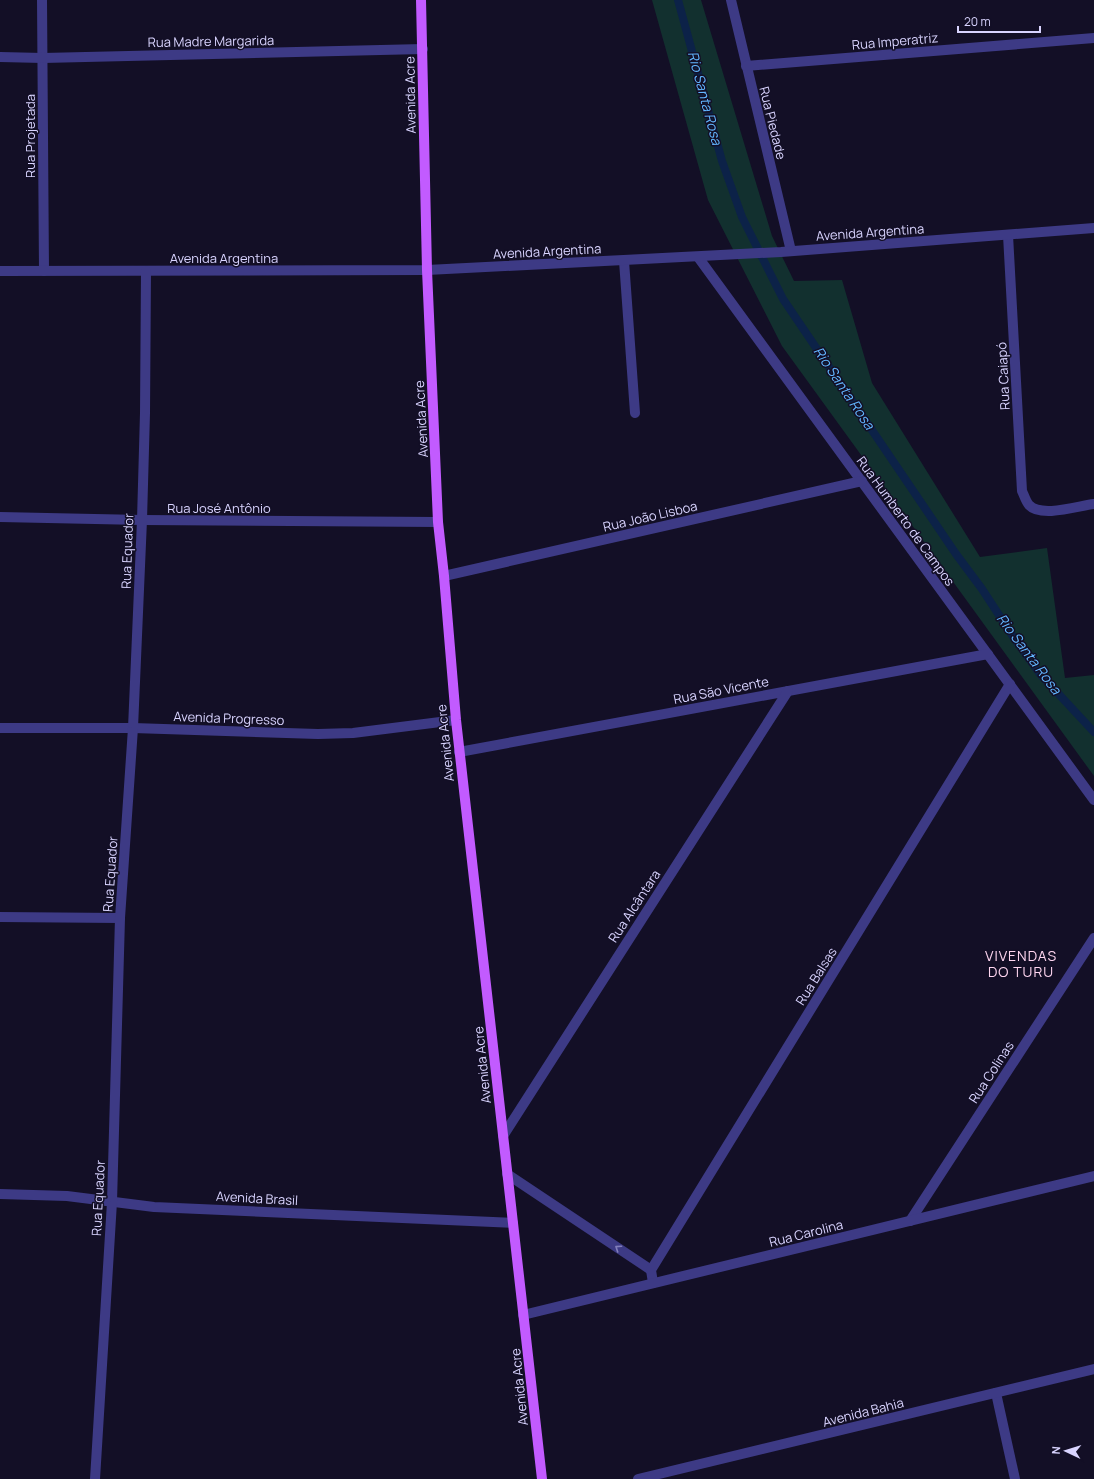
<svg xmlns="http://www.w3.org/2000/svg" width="1094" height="1479" viewBox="0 0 1094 1479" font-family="Manrope,sans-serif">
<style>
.green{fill:#12302f}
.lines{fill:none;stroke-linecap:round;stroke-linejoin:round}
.stream{stroke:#0c2248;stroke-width:8}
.minor{stroke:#3d3a85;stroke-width:10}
.major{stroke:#c25bff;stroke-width:10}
.oneway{stroke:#837fbc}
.labels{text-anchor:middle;stroke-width:3;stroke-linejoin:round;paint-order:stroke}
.street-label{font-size:13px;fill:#d9d4ff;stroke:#130f26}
.water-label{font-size:14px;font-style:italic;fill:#62b6ff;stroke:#130f26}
.neighbourhood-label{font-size:14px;letter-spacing:1px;fill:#ffd6f0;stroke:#130f26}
</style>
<rect width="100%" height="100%" fill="#130f26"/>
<polygon class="green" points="652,0 701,0 772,236 794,281 842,280 872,383 980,557 1047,548 1065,678 1094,675 1094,776 782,346 708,200"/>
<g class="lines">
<polyline class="stream" points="678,0 722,161 742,217 783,299 956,554 982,589 1014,638 1040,674 1094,732"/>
<g class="minor">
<polyline points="42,0 44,271"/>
<polyline points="731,0 791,251"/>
<polyline points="0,57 43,58 423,49"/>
<polyline points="746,66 1094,38"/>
<path d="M1008 235 1022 491C1024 495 1026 502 1029 505 1041 518 1078 506 1094 504"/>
<polyline points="698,257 1094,800"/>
<polyline points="624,261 635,413"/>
<polyline points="0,271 427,270 781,252 1094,228"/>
<polyline points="0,517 142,520 438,522"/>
<polyline points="444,576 862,481"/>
<polyline points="0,728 133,728 318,734 353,733 456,720"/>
<polyline points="459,752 988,654"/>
<polyline points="0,917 120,918"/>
<polyline points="503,1136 788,691"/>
<polyline points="507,1174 651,1270"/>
<polyline points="0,1194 67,1196 154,1207 513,1223"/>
<polyline points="910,1221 1094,938"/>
<polyline points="653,1283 651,1270 1010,684"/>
<polyline points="523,1315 1094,1176"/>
<polyline points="996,1393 1015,1479"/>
<polyline points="95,1479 112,1202 120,918 133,728 142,520 145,413 146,271"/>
<polyline points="638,1479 1094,1369"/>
</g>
<polyline class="major" points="421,0 427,270 438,522 444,576 456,720 542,1479"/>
</g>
<defs><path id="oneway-chevron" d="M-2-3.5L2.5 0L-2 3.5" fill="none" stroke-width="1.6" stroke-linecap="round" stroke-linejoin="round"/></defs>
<use class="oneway" href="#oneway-chevron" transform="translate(618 1248) rotate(-146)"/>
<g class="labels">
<g class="street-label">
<text transform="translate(211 41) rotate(-1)" y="5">Rua Madre Margarida</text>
<text transform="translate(895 41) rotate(-5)" y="5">Rua Imperatriz</text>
<text transform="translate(410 95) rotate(-91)" y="5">Avenida Acre</text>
<text transform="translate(773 123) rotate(76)" y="5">Rua Piedade</text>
<text transform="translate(30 136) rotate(-90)" y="5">Rua Projetada</text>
<text transform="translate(870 232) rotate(-4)" y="5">Avenida Argentina</text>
<text transform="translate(547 251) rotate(-3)" y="5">Avenida Argentina</text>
<text x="224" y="263">Avenida Argentina</text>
<text transform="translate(1003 376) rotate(-93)" y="5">Rua Caiapó</text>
<text transform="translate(421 419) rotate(-93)" y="5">Avenida Acre</text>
<text x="219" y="513">Rua José Antônio</text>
<text transform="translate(650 516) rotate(-13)" y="5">Rua João Lisboa</text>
<text transform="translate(906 521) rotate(54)" y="5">Rua Humberto de Campos</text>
<text transform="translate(127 551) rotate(-88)" y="5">Rua Equador</text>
<text transform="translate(721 690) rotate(-11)" y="5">Rua São Vicente</text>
<text transform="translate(229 718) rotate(2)" y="5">Avenida Progresso</text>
<text transform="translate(445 743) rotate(-96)" y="5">Avenida Acre</text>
<text transform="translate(110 874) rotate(-86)" y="5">Rua Equador</text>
<text transform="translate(634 906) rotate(-57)" y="5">Rua Alcântara</text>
<text transform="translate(816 976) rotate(-58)" y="5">Rua Balsas</text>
<text transform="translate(482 1065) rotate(-96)" y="5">Avenida Acre</text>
<text transform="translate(991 1072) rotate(-57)" y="5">Rua Colinas</text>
<text transform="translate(98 1198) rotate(-87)" y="5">Rua Equador</text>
<text transform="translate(257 1198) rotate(3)" y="5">Avenida Brasil</text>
<text transform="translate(806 1233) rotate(-14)" y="5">Rua Carolina</text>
<text transform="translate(519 1387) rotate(-96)" y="5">Avenida Acre</text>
<text transform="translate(863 1412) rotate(-14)" y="5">Avenida Bahia</text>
</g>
<g class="water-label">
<text transform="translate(705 98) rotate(75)" y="5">Rio Santa Rosa</text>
<text transform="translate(844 388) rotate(56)" y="5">Rio Santa Rosa</text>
<text transform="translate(1029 654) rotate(53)" y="5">Rio Santa Rosa</text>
</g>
<g class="neighbourhood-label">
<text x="1021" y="961">VIVENDAS<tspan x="1021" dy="16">DO TURU</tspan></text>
</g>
</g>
<g transform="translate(1066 1451) rotate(274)" stroke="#130f26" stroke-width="3" paint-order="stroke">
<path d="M0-3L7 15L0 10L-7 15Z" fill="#d9d4ff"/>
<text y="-6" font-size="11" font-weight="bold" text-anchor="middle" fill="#d9d4ff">N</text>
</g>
<path d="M958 26v6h82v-6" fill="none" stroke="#d9d4ff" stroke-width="2"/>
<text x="964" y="26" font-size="12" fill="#d9d4ff" stroke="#130f26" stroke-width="3" paint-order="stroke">20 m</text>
</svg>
